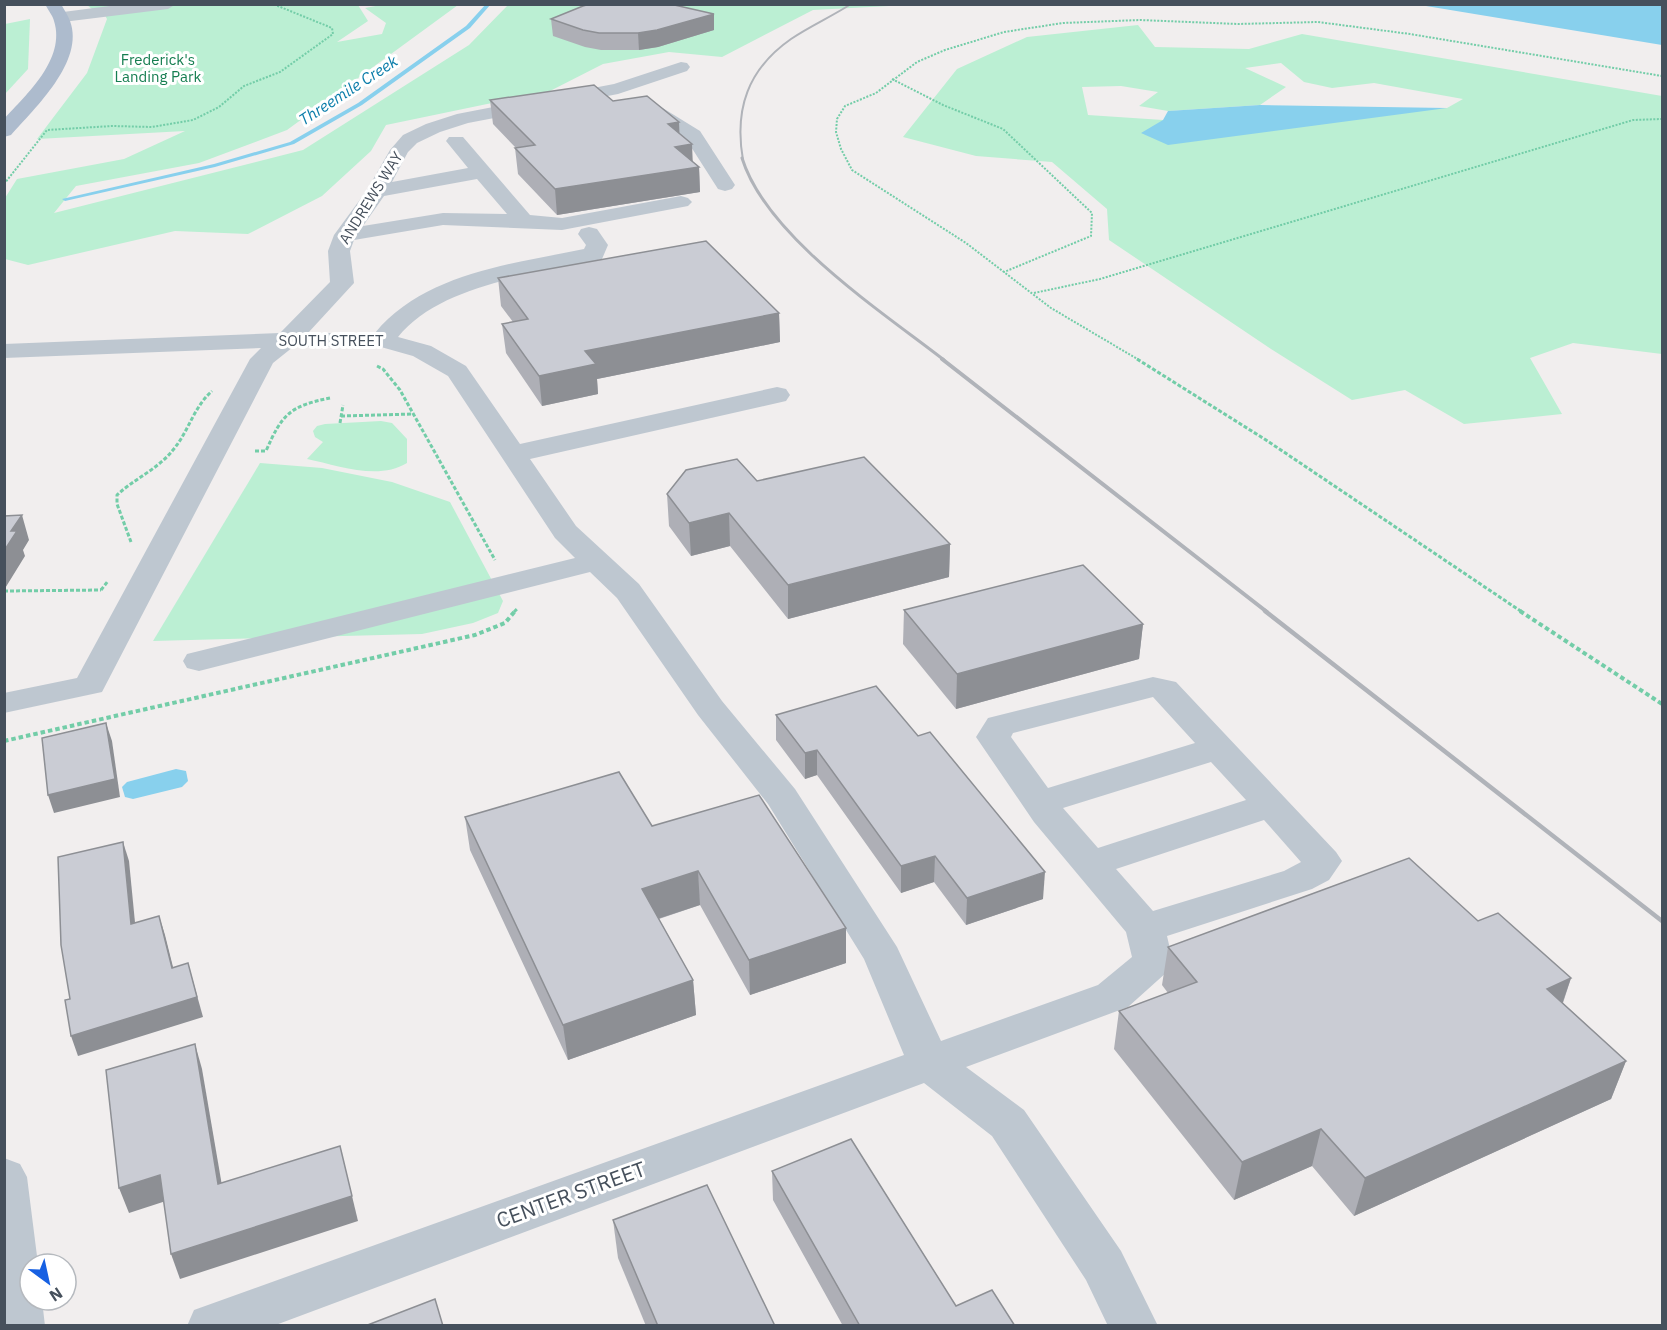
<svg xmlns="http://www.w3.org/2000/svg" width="1667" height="1330" viewBox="0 0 1667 1330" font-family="'IBM Plex Sans',sans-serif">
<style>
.green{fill:#bbefd3;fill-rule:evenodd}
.water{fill:#88d0ed}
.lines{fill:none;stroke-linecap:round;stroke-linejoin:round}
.stream{fill:#88d0ed;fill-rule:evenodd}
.path-far2{stroke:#73cda8;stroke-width:2;stroke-dasharray:2 1.5;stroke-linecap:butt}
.path-far1{stroke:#73cda8;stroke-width:3;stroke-dasharray:4 2;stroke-linecap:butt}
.path{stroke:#73cda8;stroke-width:4;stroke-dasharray:4.5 3;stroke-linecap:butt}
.minor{fill:#bec7d0;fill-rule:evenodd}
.major{fill:#adbbcd;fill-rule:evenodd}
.rail-far3{stroke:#b0b3b9;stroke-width:2}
.rail-far2{stroke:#b0b3b9;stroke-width:3}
.rail-far1{stroke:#b0b3b9;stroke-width:4}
.rail{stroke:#b0b3b9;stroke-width:4.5}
.wall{fill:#aeafb6}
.shaded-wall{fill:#8d8f94}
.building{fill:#caccd4;stroke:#8d8f94;stroke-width:1.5}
.labels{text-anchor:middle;stroke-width:6;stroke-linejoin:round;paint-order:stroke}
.far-park-label{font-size:15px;fill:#167e51;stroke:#fff}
.far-street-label{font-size:15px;fill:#46505c;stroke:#fff}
.far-water-label{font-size:16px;font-style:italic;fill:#0b7daa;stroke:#fff}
.near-street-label{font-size:21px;fill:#46505c;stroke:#fff}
</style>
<rect width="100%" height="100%" fill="#f1eeee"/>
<g class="green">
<polygon points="386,4 458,5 287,130 199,163 76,186 54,213 303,150 469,45 508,5 908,5 813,10 722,57 669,52 603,64 550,91 386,125 371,151 322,196 248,234 175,231 28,265 5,259 5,198 17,179 124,159 185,131 37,139 87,73 107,19 102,10 92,9 87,5 358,5 368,21 337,42 382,34 386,23 365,8"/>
<polygon points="30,19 28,69 5,94 5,24"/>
<path d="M1138 25 1155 47 1249 49 1302 34 1662 96V354L1573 343 1530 358 1562 414 1464 424 1405 390 1352 400 1271 349 1109 240 1107 209 1052 162 976 156 903 137 957 69 1027 37ZM1281 63 1304 82 1332 88 1374 83 1463 99 1447 108 1163 120 1088 115 1082 87 1121 86 1158 92 1139 106 1168 111 1260 105 1286 87 1245 68Z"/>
<path d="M381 421 392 423 407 439V463C378 481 337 465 307 459L323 442 315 437 313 431 317 426 325 424Z"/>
<polygon points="260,463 322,468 392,482 450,502 503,601 498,613 473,623 422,634 153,641"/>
</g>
<g class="water">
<polygon points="1420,5 1662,5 1662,45"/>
<polygon points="1260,105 1447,108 1168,145 1141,133 1163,120 1168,111"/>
<polygon points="176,769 186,771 188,781 182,787 133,799 125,797 122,787 127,782"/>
</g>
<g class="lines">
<polygon class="stream" points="486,4 491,4 470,28 362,105 294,144 215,167 65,201 62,199 214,164 290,142 358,103 466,26"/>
<g class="path-far2">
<polyline points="892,79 943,105 1003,129 1092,213 1091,236 1004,272"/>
<polyline points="4,184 47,130 112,126 152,127 193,120 219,107 244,86 280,72 333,34 332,28 273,4"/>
<polyline points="1034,293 1100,279 1633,120 1662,119"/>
<polyline points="1139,360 1051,308 966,243 852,170 841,149 836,132 837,119 845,106 876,93 917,62 945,50 1004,32 1063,23 1140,20 1238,24 1318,22 1410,34 1662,76"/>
</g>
<g class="path-far1">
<polyline points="1137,359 1266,440 1522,612"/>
<polyline points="377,366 383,369 400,390 495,560"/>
<polyline points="341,416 413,414"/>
<polyline points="340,423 343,405"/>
<path d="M255 451H266C282 414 290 406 330 398"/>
<path d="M131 542 117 504V495C134 479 158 469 173 450 189 431 193 408 212 391"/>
<polyline points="101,590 108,581"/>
<polyline points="4,591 101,590"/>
<polyline points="514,612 517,609"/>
</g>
<g class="path">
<polyline points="1520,611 1662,704"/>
<polyline points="4,741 475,635 505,623 515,611"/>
</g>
<g class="minor">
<polygon points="125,4 176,4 168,9 63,22 55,17 63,12"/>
<path d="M681 62 687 63 690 67 687 71 618 94 468 123 440 132 417 143 408 152 392 182 468 168 446 141 449 137H463L530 215 562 218 681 196 688 198 692 202 688 206 562 230 443 225 354 240 350 251 354 283 308 333H375C425 273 512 264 584 249L586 245 578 234 581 229 589 227 597 229 608 245 602 259C538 275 442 283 398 337L431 346 466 366 520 444 777 387 786 389 790 395 786 401 530 459 576 526 639 584 722 701 795 789 897 947 941 1041 1098 985 1132 957 1126 932 1034 822 976 737 988 718 1153 677 1176 682 1336 852 1342 861 1329 880 1312 889 1167 936 1173 962 1167 972 1128 1007 966 1067 1024 1110 1121 1251 1158 1326H1108L1086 1280 992 1136 924 1083 273 1326H187L194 1310 904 1055 864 959 768 804 698 715 617 598 590 572 199 671 187 668 183 661 187 654 575 558 555 538 448 376 413 356 381 347H293L273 363 102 692 4 713V693L77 678 250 359 261 348 4 358V344L280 333 330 282 328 251 334 235 367 190 390 150 403 135 426 124 457 114 614 84ZM477 179 507 214 443 213 363 226 384 196ZM1153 697 1195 743 1048 788 1011 737 1013 733ZM1211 762 1246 800 1098 848 1063 808ZM1264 820 1301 862 1284 871 1153 911 1116 869Z"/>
<polygon points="641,97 648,99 700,131 735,185 732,189 725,191 718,189 686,139 634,107 632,103 634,99"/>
<polygon points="4,1158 20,1164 27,1177 38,1264 30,1264 30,1300 42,1300 45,1326 4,1326"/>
</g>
<path class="major" d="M45 4H61C64 10 68 15 70 21 85 61 35 108 11 135L4 137V119C27 94 66 59 54 21 53 16 48 10 45 4Z"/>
<path class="rail-far3" d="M743 160C734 109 748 69 791 39 810 26 831 17 851 4"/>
<path class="rail-far2" d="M742 158C766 236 881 311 944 360"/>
<polyline class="rail-far1" points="942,359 1267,612"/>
<polyline class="rail" points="1265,611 1662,921"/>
</g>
<g class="wall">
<polygon points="551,19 714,30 658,47 639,50 601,50 585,47 553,36"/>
<polygon points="490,100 613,101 679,122 679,133 693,162 699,167 700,192 557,215 518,174 515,148 516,148 493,124"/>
<polygon points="498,278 779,313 780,342 597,379 598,394 542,406 506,353 502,324 513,322 501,306"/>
<polygon points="757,481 950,544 949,577 788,619 730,546 691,556 669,526 667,494"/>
<polygon points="904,610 1143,624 1139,659 956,709 903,644"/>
<polygon points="776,715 1043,899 966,925 934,882 901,893 817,775 805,779 776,740"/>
<polygon points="465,817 652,826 846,963 750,995 700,905 659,919 693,980 696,1015 568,1060 470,850"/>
<polygon points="1478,921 1571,978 1563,1003 1626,1061 1611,1099 1354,1216 1312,1166 1234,1200 1114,1049 1119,1011 1168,993 1162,985 1168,947"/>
<polygon points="772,1171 956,1306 1015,1326 843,1326 773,1200"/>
<polygon points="613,1220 775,1326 646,1326 618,1258"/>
</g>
<g class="shaded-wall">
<polygon points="714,14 714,30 658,47 639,50 638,33"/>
<polygon points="679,122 680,146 692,144 693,168 699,167 700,192 557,215 555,189 668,124"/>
<polygon points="779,313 780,342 597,379 598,394 542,406 539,376 585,351"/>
<polygon points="729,513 730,546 691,556 689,523"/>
<polygon points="22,515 29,540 23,550 25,556 4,590 4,551 11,531"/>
<polygon points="950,544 949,577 788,619 788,585"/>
<polygon points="1143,624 1139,659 956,709 957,674"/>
<polygon points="106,723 112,741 120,797 54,813 48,795"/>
<polygon points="817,750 817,775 805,779 805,753"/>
<polygon points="123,842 129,861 137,943 131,924"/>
<polygon points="935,856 934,882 901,893 901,866"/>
<polygon points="698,871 700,905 645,923 642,889"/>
<polygon points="1045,872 1043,899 966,925 967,898"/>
<polygon points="159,916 165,935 178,987 172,968"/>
<polygon points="846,928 846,963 750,995 749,960"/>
<polygon points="188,963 203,1017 78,1056 71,1036"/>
<polygon points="1571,978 1558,1016 1547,989"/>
<polygon points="693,980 696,1015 568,1060 563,1025"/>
<polygon points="195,1044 202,1069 226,1209 218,1184"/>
<polygon points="1626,1061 1611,1099 1354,1216 1365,1178"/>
<polygon points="1321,1129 1312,1166 1234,1200 1242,1162"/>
<polygon points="340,1146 358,1221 180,1279 171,1254"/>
<polygon points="160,1175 169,1200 129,1213 119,1188"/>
</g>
<g class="building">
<polygon points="590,4 670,4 714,14 657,30 638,33 599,33 583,30 551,19 583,6"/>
<polygon points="594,85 613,101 647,96 679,122 668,124 692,144 675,147 699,167 555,189 515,148 535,145 490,100"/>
<polygon points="706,241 779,313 585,351 596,364 539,376 502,324 528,319 498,278"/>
<polygon points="864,457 950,544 788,585 729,513 689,523 667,494 686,470 737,459 757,481"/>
<polygon points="22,515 11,531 17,531 4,551 4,516"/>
<polygon points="1083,565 1143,624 957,674 904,610"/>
<polygon points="876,686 918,736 930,732 1045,872 967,898 935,856 901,866 817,750 805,753 776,715"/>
<polygon points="106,723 115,779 48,795 42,738"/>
<polygon points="619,772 652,826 759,795 846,928 749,960 698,871 642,889 693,980 563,1025 465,817"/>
<polygon points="123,842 131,924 159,916 172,968 188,963 197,997 71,1036 65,1000 70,999 61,945 58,857"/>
<polygon points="1409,858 1478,921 1498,913 1571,978 1547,989 1626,1061 1365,1178 1321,1129 1242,1162 1119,1011 1197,982 1168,947"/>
<polygon points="195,1044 218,1184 340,1146 352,1196 171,1254 160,1175 119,1188 106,1070"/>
<polygon points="851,1139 956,1306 992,1290 1015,1326 860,1326 772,1171"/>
<polygon points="707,1185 775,1326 658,1326 613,1220"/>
<polygon points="435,1299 443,1326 365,1326"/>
</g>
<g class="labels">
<g class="far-park-label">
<text x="158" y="65">Frederick's<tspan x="158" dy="17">Landing Park</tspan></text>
</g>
<g class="far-street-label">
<text transform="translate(371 198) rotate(-58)" y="5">ANDREWS WAY</text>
<text x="331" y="346">SOUTH STREET</text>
</g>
<g class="far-water-label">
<text transform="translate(348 90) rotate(-33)" y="6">Threemile Creek</text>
</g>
<g class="near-street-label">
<text transform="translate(571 1195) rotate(-20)" y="7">CENTER STREET</text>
</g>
</g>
<rect width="1667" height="1330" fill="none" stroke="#46505c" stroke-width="12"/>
<g transform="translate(48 1282) rotate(147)"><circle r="28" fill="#ffffff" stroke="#b5b9be" stroke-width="1.5"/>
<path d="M0-4.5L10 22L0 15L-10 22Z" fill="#1760e2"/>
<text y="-9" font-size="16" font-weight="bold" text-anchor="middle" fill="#46505c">N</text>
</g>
</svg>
